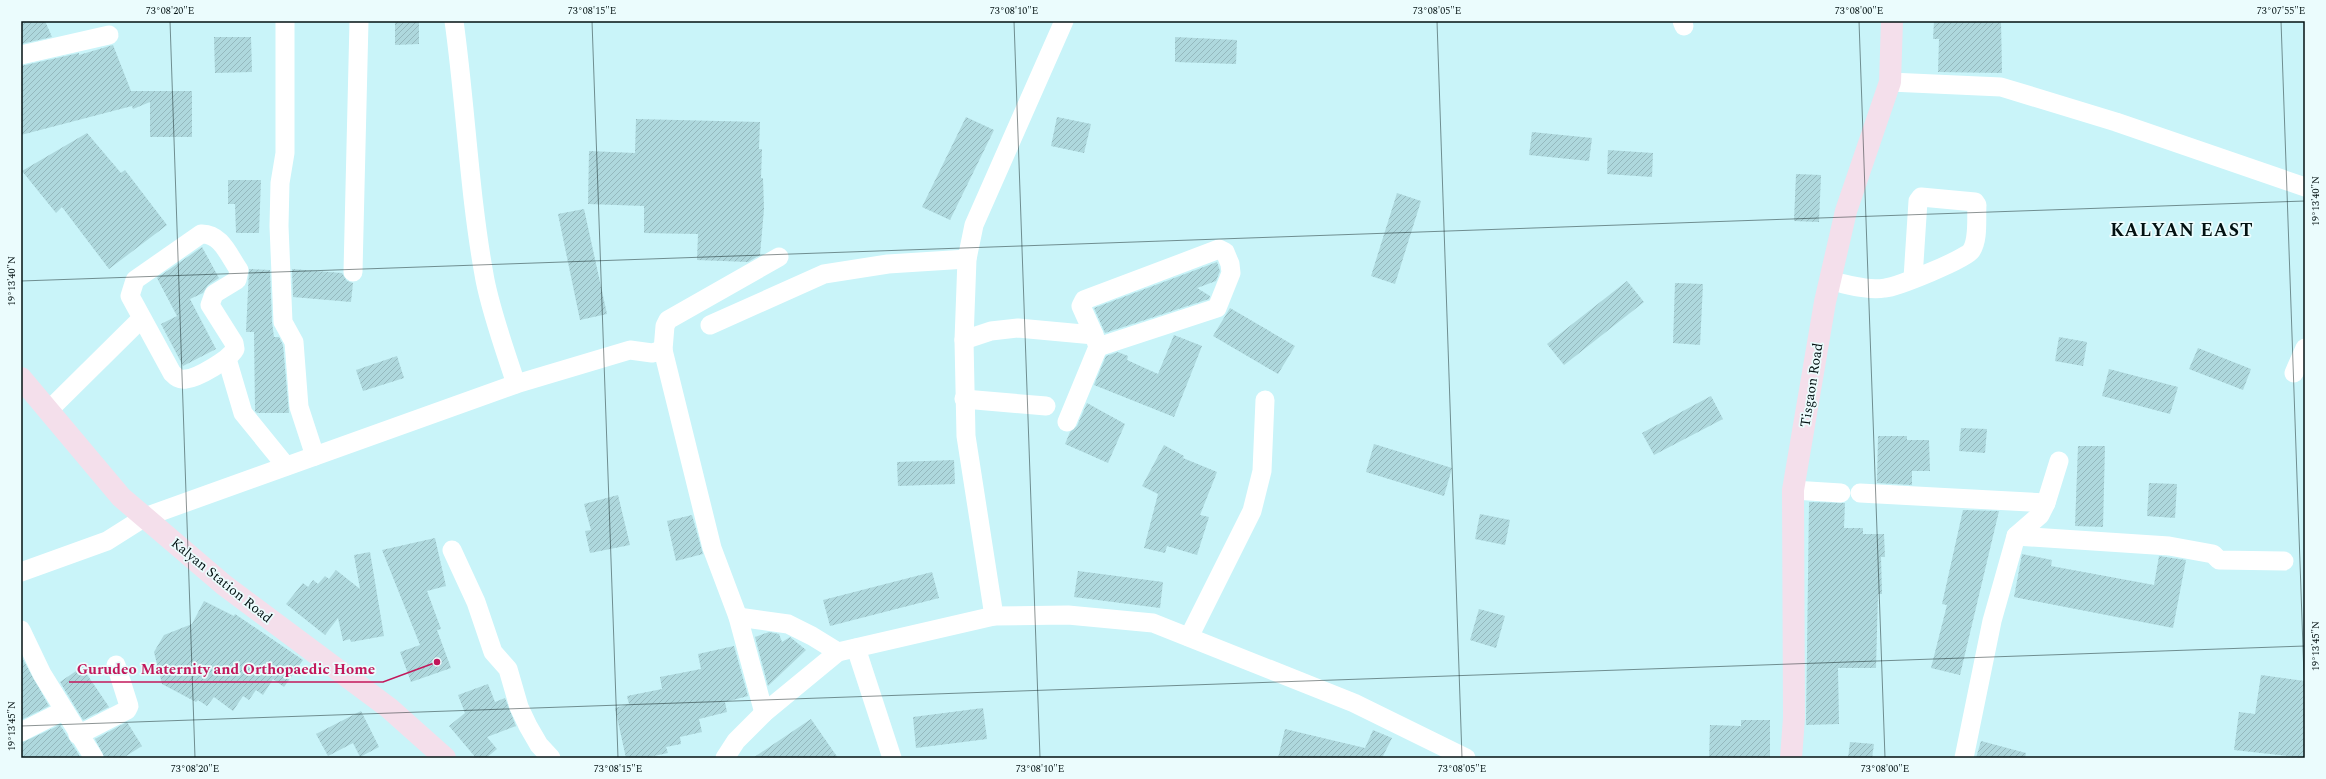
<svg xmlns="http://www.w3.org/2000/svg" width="2326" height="779" viewBox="0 0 2326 779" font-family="Spectral,serif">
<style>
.building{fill:url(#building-hatch)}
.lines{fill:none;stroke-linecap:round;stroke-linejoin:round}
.street{stroke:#fff;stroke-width:19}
.secondary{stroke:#f4dfeb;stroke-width:22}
.ticks{fill:none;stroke:#031112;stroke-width:1;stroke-opacity:0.45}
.labels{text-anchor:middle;stroke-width:3.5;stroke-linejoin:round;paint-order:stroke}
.street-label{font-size:14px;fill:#031112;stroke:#ebfcfd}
.district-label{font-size:18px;font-weight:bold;letter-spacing:1px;fill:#031112;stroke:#ebfcfd}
.leader{fill:none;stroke:#c2185b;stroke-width:1.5}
.callout-dot{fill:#c2185b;stroke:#ebfcfd;stroke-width:1.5}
.callout-label{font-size:15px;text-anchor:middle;font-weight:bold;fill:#c2185b;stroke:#ebfcfd;stroke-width:3.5;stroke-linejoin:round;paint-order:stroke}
.neatline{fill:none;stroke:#031112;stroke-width:1.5}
.ticks-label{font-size:10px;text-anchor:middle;fill:#031112}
</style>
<defs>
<pattern id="building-hatch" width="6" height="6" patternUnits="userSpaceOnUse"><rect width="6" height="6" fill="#aed8dd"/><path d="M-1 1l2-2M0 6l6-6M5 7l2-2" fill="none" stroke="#94b8bd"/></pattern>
</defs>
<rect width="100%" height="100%" fill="#c9f4f9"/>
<g class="building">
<polygon points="21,21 45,21 52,37 21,44"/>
<polygon points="395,21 419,21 419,44 395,45"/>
<polygon points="1934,21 2001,21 2002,73 1938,72 1939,39 1933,39"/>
<polygon points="214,37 251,37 252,72 215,73"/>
<polygon points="1175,37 1237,40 1236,64 1175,62"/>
<polygon points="113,45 131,91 192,91 192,137 150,137 150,102 133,109 132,106 21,135 21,66 79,53 79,55"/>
<polygon points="966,117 994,130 950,220 922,207"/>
<polygon points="1057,117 1091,124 1084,153 1051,146"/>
<polygon points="636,119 760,122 759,149 762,149 761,178 763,178 764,209 760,255 748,262 697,260 698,234 644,233 644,206 588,204 589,151 635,153"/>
<polygon points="1532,132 1592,138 1589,161 1529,155"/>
<polygon points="87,133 121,173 125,170 167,225 109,269 62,207 56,213 22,171"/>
<polygon points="1608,150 1653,153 1652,177 1607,174"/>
<polygon points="1796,174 1821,175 1819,222 1794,221"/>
<polygon points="228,180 261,180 259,233 236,233 235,204 228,204"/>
<polygon points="1397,193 1421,201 1395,284 1371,276"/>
<polygon points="584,209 607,314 580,320 558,214"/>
<polygon points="202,247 219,278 208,285 203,293 190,299 216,349 183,366 161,324 177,316 157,278"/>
<polygon points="1217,262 1220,271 1216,281 1197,288 1210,296 1209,299 1105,333 1094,308"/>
<polygon points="249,269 270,270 272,322 274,337 279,337 283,345 289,413 257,413 255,411 254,332 246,332"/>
<polygon points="292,269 342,273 347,281 353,283 351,302 293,297"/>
<polygon points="1627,281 1644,302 1564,365 1547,344"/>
<polygon points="1675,283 1703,284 1700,345 1673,343"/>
<polygon points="1230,308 1295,346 1278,374 1213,336"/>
<polygon points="1174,335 1202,346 1174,417 1094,385 1106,356 1118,352 1128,356 1127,360 1158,374"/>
<polygon points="2059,337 2087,342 2083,366 2055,361"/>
<polygon points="2198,348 2251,369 2243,390 2189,369"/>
<polygon points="397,356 404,378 363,391 356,370"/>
<polygon points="2109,369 2178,387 2170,414 2102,396"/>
<polygon points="1711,396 1723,419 1654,455 1642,433"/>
<polygon points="1087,403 1125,424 1108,463 1065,444 1070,432 1077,426"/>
<polygon points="1961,428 1987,429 1985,453 1959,451"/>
<polygon points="1878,436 1907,436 1907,440 1929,440 1930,471 1912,471 1912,485 1877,483"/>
<polygon points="1374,444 1452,468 1444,496 1366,472"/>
<polygon points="1164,445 1184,456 1183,458 1217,472 1200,515 1209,517 1197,555 1167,546 1165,553 1144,548 1158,494 1142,486"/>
<polygon points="2078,446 2105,446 2103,527 2075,526"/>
<polygon points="954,460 955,484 898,486 897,462"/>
<polygon points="2149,483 2177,484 2175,518 2147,516"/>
<polygon points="618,495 630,545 590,553 585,531 591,530 584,504"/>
<polygon points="1809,502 1845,503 1844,528 1863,528 1863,534 1884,534 1885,557 1881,557 1882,594 1878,594 1876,668 1838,668 1839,724 1806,725"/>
<polygon points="1963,510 1999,511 1960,675 1931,668 1947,605 1942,604"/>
<polygon points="1480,514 1510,520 1505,545 1475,539"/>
<polygon points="692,515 703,554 676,561 667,521"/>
<polygon points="435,538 446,586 427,591 441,629 437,630 451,668 411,682 400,652 420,645 382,550"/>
<polygon points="370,552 384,636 351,642 350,639 343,641 338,618 325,635 286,604 303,583 308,587 313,580 318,584 325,576 329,579 336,570 360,589 354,555"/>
<polygon points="2022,554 2052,560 2051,566 2154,585 2159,556 2186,560 2173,628 2014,597"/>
<polygon points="1078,571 1163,582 1160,608 1074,597"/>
<polygon points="932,572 939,598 830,626 823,600"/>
<polygon points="204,601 234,616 235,614 303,660 284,687 273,679 263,695 256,690 249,700 243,696 233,711 214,697 207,706 198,700 196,702 162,684 154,652 164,635 192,624"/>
<polygon points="1479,609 1505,616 1496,648 1470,640"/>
<polygon points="769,632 779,634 782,642 790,637 806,650 768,686 755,637"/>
<polygon points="734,646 748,696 725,702 727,712 699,719 702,732 680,737 681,744 666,747 668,753 644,758 626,758 615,708 629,704 627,696 662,689 660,677 701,669 698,654"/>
<polygon points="21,656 49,706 21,720"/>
<polygon points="82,667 109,707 83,720 60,682"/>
<polygon points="2261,675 2305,681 2305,758 2234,750 2239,712 2255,714"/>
<polygon points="488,684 495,702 505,698 516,726 487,737 497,749 486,758 476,758 449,726 465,713 458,695"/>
<polygon points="983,708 987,739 916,748 913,717"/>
<polygon points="361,711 379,747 360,757 353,743 328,756 316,734"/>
<polygon points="811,719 838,758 753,758"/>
<polygon points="1741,720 1770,720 1770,758 1709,758 1710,725 1741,726"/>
<polygon points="127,722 142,746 123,758 105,758 95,739"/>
<polygon points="60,725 81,758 21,758 21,743"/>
<polygon points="1285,729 1365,748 1373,730 1392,738 1382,758 1278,758"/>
<polygon points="1981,741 2026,753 2025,758 1976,758"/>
<polygon points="1850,742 1874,744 1872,758 1848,758"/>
</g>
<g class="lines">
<g class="street">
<polyline points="285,21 285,153 280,183 279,226 283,322 294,342 299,407 315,456"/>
<path d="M454 21C466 107 469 194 485 280 492 315 505 350 516 384"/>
<polyline points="1682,21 1684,26"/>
<polyline points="21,55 109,35"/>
<polyline points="1890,82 2001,87 2116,122 2305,187"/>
<path d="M201 234C221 233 229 256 239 270L237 280 214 294 210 305 234 343 235 349C230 359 198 378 186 379 179 380 176 377 172 373L130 296 135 280Z"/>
<polyline points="353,272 359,21"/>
<path d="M1830 281C1847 284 1867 291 1885 288 1897 287 1966 259 1971 251 1979 240 1976 218 1977 205L1975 202 1921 197 1918 201 1913 278"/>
<polyline points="710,325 824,274 888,264 967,259"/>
<polyline points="1094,335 1081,306 1084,300 1219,249 1225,252 1230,264 1231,273 1217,308 1098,347"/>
<polyline points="964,340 991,331 1018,328 1094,335 1098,347 1067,422"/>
<polyline points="663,350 665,326 668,320 779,257"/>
<polyline points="227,359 243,413 286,466"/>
<polyline points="2294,373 2305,348"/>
<polyline points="964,399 1046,406"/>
<polyline points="48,411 141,319"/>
<polyline points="1793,490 1841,493"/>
<polyline points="1860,493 2046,503"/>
<polyline points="2016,536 2169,546 2213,554 2219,560 2284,561"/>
<polyline points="452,550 476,602 493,652 508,669 519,707 528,726 539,745 551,758"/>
<polyline points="21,572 107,541 145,517 516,384 630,350 652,353 663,350 712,548 738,617 764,713"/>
<polyline points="994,616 1068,615 1153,623 1354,703 1466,758"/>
<polyline points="738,617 788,624 812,636 838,652"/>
<polyline points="21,630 42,674 94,758"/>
<polyline points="1189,637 1252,511 1262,471 1265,400"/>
<polyline points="856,648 892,758"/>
<polyline points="21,732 63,711"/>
<polyline points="78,735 127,710 129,706 116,665"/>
<polyline points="725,758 736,741 764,713 838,652 994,616 966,436 964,340 967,259 974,225 1064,21"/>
<polyline points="1964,758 1992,621 2016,536 2040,515 2046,503 2059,461"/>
</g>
<g class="secondary">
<polyline points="21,378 121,497 224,585 389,708 445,758"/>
<polyline points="1791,758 1794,718 1793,490 1825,302 1846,211 1890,82 1892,21"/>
</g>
</g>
<path class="ticks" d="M170 21 195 758M592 21 618 758M1014 21 1040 758M1437 21 1462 758M1859 21 1885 758M2281 21 2305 705M21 281 2305 201M21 726 2305 646"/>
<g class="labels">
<g class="street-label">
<text transform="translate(1811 385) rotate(-81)" y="5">Tisgaon Road</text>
<text transform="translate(222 580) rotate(39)" y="5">Kalyan Station Road</text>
</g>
<g class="district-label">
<text x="2182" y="236">KALYAN EAST</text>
</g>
</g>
<path class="leader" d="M437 662L383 682H69"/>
<circle class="callout-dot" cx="437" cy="662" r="4"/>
<g class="callout-label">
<text x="226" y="674">Gurudeo Maternity and Orthopaedic Home</text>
</g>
<rect width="2326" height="779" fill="none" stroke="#ebfcfd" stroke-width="44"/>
<rect x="22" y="22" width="2282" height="735" class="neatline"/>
<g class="ticks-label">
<text x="170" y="14">73°08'20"E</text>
<text x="592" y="14">73°08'15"E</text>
<text x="1014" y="14">73°08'10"E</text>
<text x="1437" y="14">73°08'05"E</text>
<text x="1859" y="14">73°08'00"E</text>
<text x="2281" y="14">73°07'55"E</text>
<text transform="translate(2315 201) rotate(-90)" y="4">19°13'40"N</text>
<text transform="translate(11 281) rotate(-90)" y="4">19°13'40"N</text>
<text transform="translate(2315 646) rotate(-90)" y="4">19°13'45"N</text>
<text transform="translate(11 726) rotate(-90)" y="4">19°13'45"N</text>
<text x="195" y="772">73°08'20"E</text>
<text x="618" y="772">73°08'15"E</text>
<text x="1040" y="772">73°08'10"E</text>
<text x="1462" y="772">73°08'05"E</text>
<text x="1885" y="772">73°08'00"E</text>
</g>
</svg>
